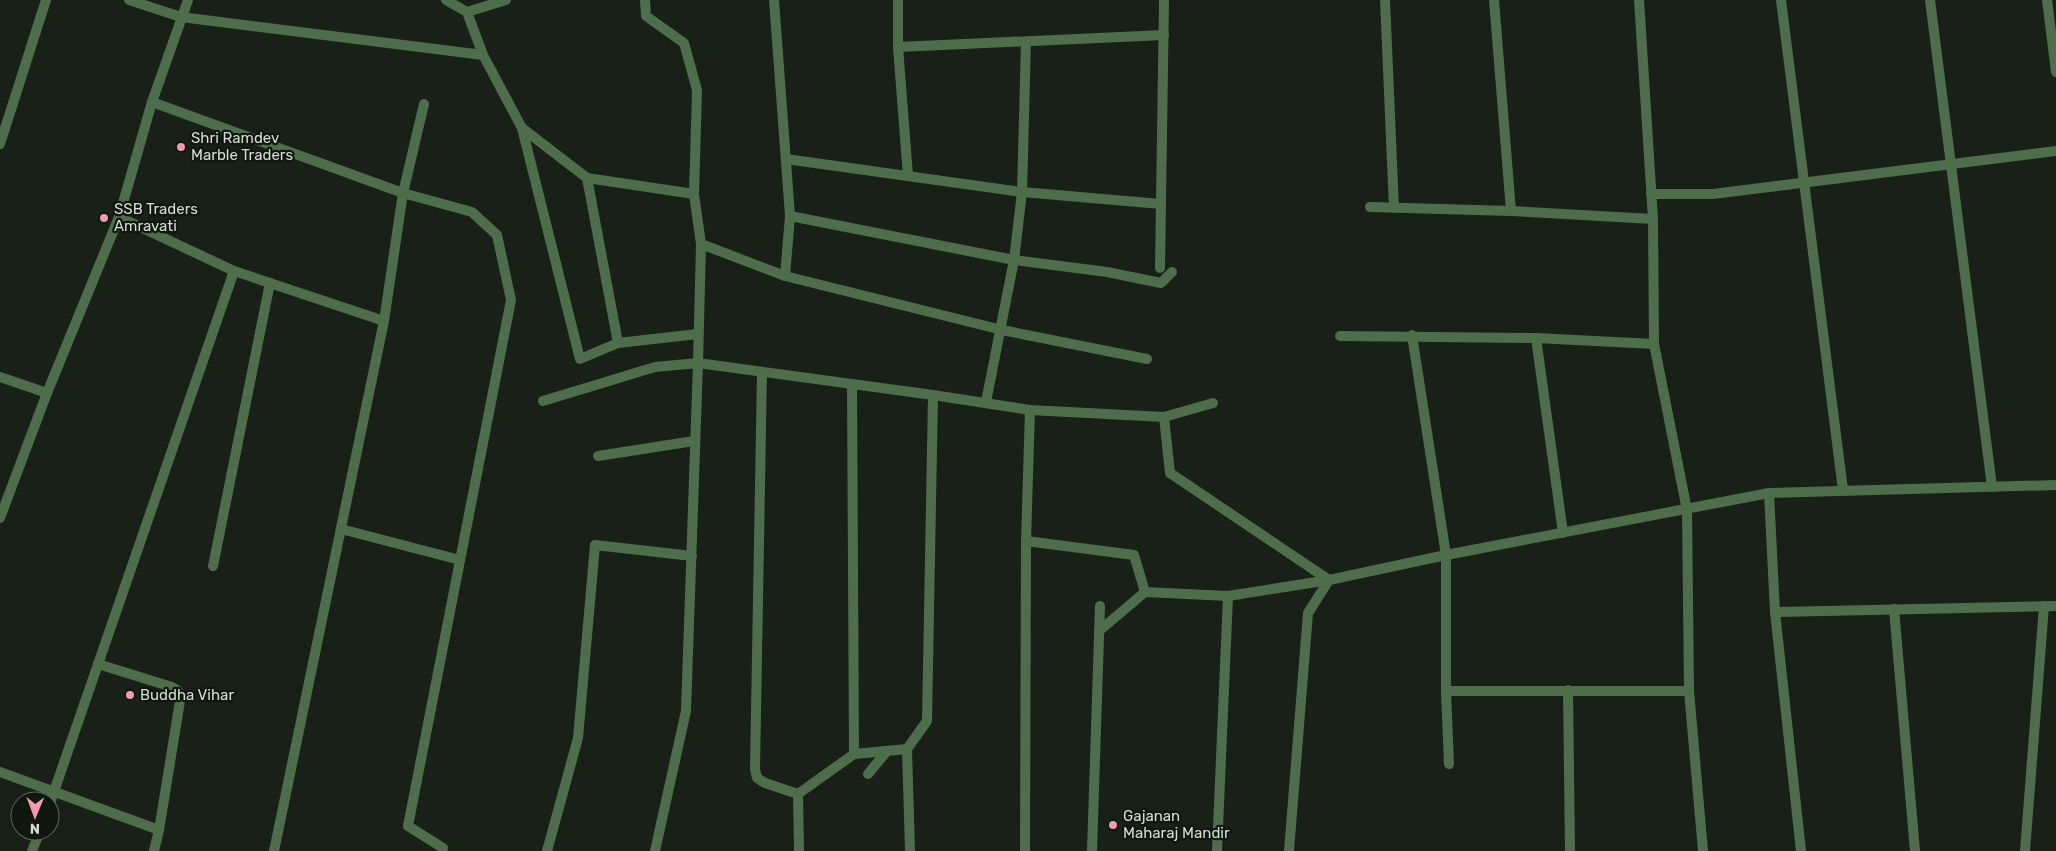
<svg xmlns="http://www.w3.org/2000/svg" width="2056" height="851" viewBox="0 0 2056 851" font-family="Rubik,sans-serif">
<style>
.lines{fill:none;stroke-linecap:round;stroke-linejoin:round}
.minor{stroke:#4e6d4a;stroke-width:10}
.tertiary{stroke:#4e6d4a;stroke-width:10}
.poi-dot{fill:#f39aab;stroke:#10170f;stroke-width:2}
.labels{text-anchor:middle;stroke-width:4.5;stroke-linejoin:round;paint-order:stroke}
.poi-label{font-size:15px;fill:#d7dbd6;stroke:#10170f;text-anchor:start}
</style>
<rect width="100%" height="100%" fill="#192018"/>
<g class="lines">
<g class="minor">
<polyline points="129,0 181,17 483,55"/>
<polyline points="446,0 467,12 483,55 522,128 587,178 694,194"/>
<polyline points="645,0 646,16 684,43 697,90 694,194 701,244 698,363 686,711 655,851"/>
<polyline points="774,0 790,216 785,276"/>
<polyline points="898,0 898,47 908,176"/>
<polyline points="1385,0 1394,208"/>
<polyline points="1494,0 1511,211"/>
<polyline points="1639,0 1653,219 1654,344 1687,510 1689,691 1703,851"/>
<polyline points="1781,0 1843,490"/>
<polyline points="1930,0 1992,487"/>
<polyline points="2047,0 2056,72"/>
<polyline points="467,12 506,0"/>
<polyline points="898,47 1164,35"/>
<polyline points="152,102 403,193 472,212 497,235 511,300 408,826 443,848 442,851"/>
<polyline points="522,128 580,359 618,343 698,334"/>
<polyline points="0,144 46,0"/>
<polyline points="786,159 1022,192 1161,204"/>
<polyline points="587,178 618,343"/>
<polyline points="1651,194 1713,194 2056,151"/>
<polyline points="1370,207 1511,211 1653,219"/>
<polyline points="790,216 1014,260 1107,272 1161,283 1172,272"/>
<polyline points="119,217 234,271 384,321"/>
<polyline points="701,244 785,276 1002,330 1147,359"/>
<polyline points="1160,268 1164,0"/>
<polyline points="1412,335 1446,555 1446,691 1449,764"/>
<polyline points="1340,336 1536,338 1654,344"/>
<polyline points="1536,338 1563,533"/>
<polyline points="762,372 755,769 757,778 765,783 798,794"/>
<polyline points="0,377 47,393"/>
<polyline points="852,384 854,754"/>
<polyline points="543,401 655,367 698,363 933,395 1030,410 1164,417 1213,403"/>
<polyline points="986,402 1014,260 1022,192 1026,42"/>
<polyline points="1164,417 1170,473 1329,580 1308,613 1289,851"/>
<polyline points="598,456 694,441"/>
<polyline points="1769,493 1775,612 1801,851"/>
<polyline points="341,529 460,560"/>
<polyline points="1026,541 1134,555 1145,592"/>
<polyline points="213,566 270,283"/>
<polyline points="1894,609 1915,851"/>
<polyline points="1775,612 2056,606"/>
<polyline points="1099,631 1145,592 1228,596"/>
<polyline points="98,664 172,687 178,691 180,701 159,830 154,851"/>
<polyline points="1568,690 1570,851"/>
<polyline points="1446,691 1689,691"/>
<polyline points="0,772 159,830"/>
<polyline points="868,774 887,751"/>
<polyline points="50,803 234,271"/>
<polyline points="32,851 40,831"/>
<polyline points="274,851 384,321 403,193 424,104"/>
<polyline points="547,851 578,738 595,545 692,556"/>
<polyline points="799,851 798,794 854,754 907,749"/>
<polyline points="910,851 907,749 927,721 933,395"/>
<polyline points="1025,851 1026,541 1030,410"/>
<polyline points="1092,851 1100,606"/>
<polyline points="1217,851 1228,596 1329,580 1446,555 1769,493 2056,485"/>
<polyline points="2025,851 2044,606"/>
</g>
<polyline class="tertiary" points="0,518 47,393 119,217 152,102 188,0"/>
</g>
<g class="poi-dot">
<circle cx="181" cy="147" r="5"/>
<circle cx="104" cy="218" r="5"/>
<circle cx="130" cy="695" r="5"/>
<circle cx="1113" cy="825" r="5"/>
</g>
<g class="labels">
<g class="poi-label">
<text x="191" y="143">Shri Ramdev<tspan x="191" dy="17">Marble Traders</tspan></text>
<text x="114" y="214">SSB Traders<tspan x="114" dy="17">Amravati</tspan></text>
<text x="140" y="700">Buddha Vihar</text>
<text x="1123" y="821">Gajanan<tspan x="1123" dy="17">Maharaj Mandir</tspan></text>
</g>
</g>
<g transform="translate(35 816) rotate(181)"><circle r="24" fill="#10170f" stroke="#60655f"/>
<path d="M0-4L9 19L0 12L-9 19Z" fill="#f39aab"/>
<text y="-8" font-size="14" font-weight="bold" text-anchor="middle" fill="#d7dbd6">N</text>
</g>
</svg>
